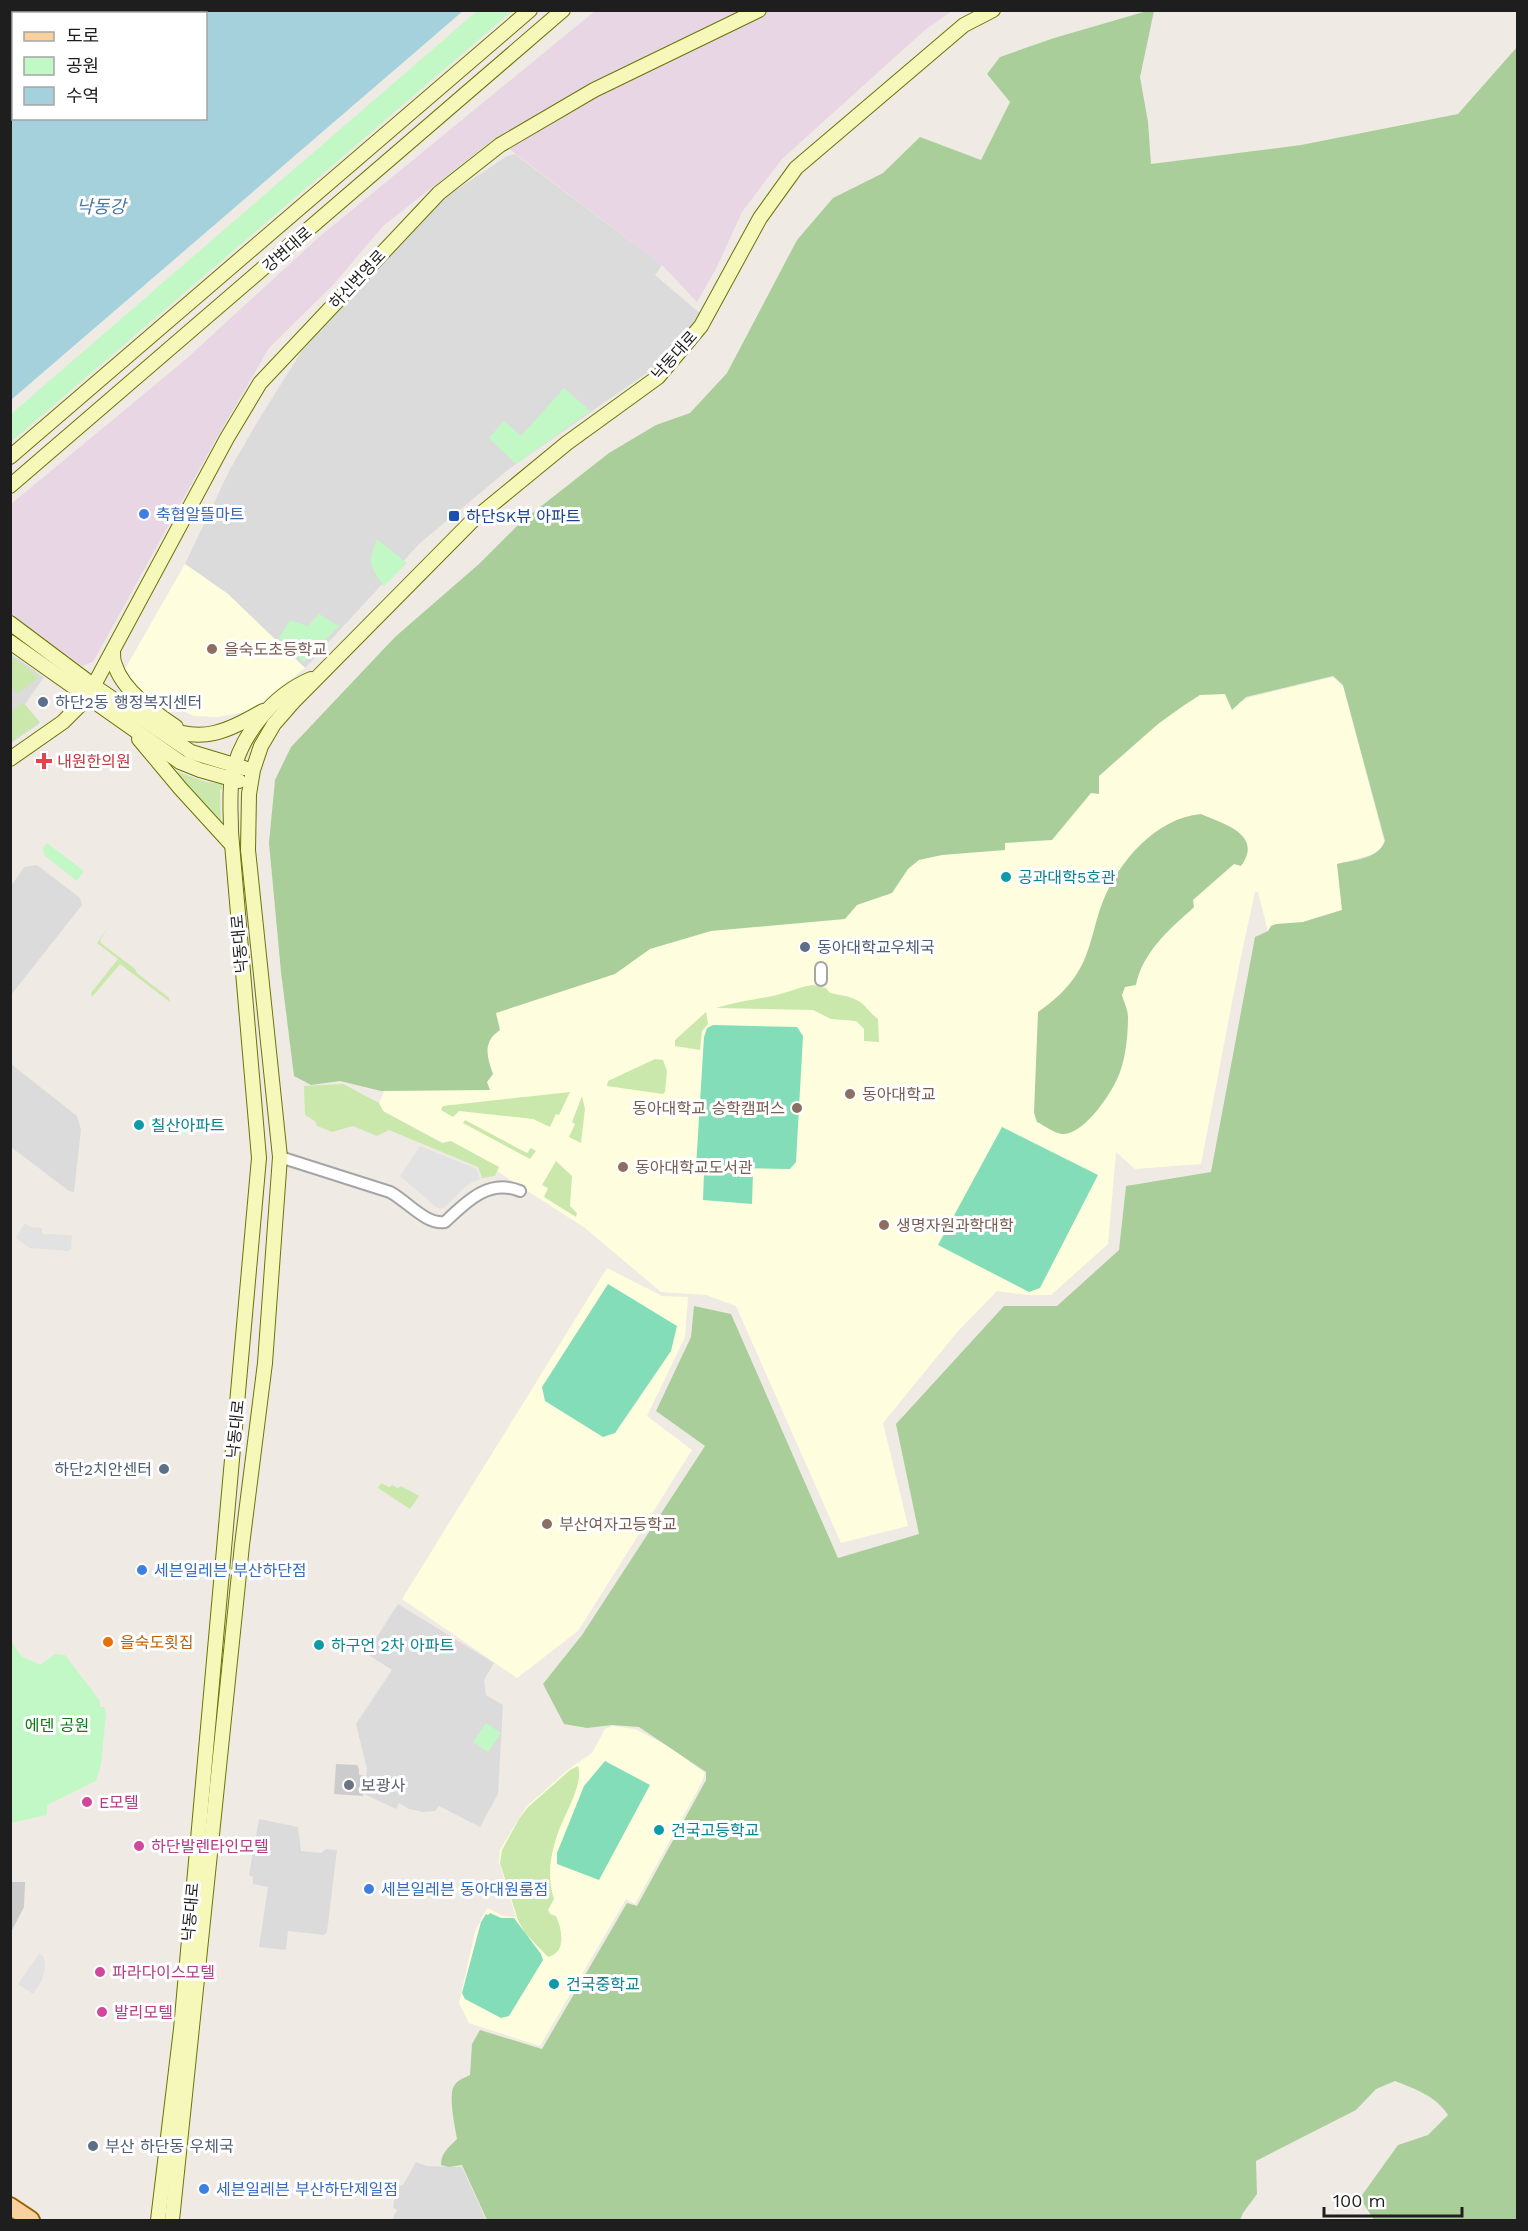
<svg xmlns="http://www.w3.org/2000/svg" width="1528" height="2231" viewBox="0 0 1528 2231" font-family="'Work Sans','Noto Sans KR',sans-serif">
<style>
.residential{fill:#dcdbdb}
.industrial{fill:#e8d6e5}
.education{fill:#fefede}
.religious{fill:#ccc}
.grass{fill:#cae8ab}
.forest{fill:#aace9a}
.park{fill:#c2f8c5}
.pitch{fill:#83ddb9}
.parking{fill:#e2e2e2}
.water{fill:#a5d1dc;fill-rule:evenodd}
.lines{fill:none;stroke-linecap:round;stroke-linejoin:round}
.street-casing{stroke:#a5a5a5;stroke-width:14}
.secondary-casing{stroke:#6a7406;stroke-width:16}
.primary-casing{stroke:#966202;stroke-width:20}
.street{stroke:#fff;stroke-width:10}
.secondary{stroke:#f6f8b9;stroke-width:14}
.primary{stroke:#fad19e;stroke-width:16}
.shop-dot{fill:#3f7fe0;stroke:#fff;stroke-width:2}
.transit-dot{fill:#1a4fb4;stroke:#fff;stroke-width:2}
.education-dot{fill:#8d6e63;stroke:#fff;stroke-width:2}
.service-dot{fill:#5c6f8a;stroke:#fff;stroke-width:2}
.health-dot{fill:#e0444e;stroke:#fff;stroke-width:2}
.culture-dot{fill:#0f9aa8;stroke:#fff;stroke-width:2}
.food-dot{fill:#e8710a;stroke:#fff;stroke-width:2}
.worship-dot{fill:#6b7280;stroke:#fff;stroke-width:2}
.hotel-dot{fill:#d1479c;stroke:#fff;stroke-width:2}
.labels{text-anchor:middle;stroke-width:6;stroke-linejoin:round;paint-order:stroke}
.street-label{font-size:16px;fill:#1e1e1e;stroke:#fff}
.shop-label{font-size:16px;fill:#366cbe;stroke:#fff;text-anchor:start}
.transit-label{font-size:16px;fill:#164399;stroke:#fff;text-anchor:start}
.education-label{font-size:16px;fill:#785e54;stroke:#fff;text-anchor:start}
.service-label{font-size:16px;fill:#4e5e75;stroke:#fff;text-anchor:start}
.health-label{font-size:16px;fill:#be3a42;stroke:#fff;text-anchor:start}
.culture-label{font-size:16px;fill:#0d838f;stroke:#fff;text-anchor:start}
.food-label{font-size:16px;fill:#c56008;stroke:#fff;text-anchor:start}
.park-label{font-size:16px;fill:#0d7b14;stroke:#fff}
.worship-label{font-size:16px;fill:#5b616d;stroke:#fff;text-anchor:start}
.hotel-label{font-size:16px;fill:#b23c85;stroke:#fff;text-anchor:start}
.water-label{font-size:18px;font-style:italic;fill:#4979a4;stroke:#fff}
</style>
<rect width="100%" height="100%" fill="#efebe4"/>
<g class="residential">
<polygon points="515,154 662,265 655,275 701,314 654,368 509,469 419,544 305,668 228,594 185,564 229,471 262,414 314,332 440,201 507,156"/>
<polygon points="11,654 44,677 25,704 39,724 11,743"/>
<polygon points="37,865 80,898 82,905 11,995 11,886 24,867"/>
<polygon points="11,1064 77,1116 81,1130 74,1192 69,1191 11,1147"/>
<polygon points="398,1604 494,1663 484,1680 486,1695 503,1705 498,1794 480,1827 439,1806 435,1811 423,1812 409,1809 399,1803 396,1809 364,1794 367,1769 356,1724 392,1670 367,1654 368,1651"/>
<polygon points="259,1819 298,1827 301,1851 321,1853 326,1849 337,1850 327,1932 324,1935 288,1931 286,1950 259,1947 268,1887 253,1884 253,1877 249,1875"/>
<polygon points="416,2162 427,2166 462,2167 486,2220 392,2220 397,2210 393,2207 397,2186 403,2185"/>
</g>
<polygon class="industrial" points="595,11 952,11 925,30 782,159 742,212 717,267 697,302 662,265 495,138 383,226 334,284 269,348 215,441 93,662 82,666 11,615 11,504 185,360 319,237"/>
<g class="education">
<polygon points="185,564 228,594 305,668 251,711 217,717 194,716 143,693 125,669"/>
<polygon points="1333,677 1343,686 1384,841 1381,848 1374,854 1337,864 1342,910 1308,920 1307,926 1268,931 1258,892 1255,892 1240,961 1201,1164 1135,1169 1116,1152 1108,1244 1051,1295 1028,1295 997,1291 958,1331 883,1423 908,1526 841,1543 736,1306 706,1295 661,1292 585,1228 497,1171 384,1112 379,1103 406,1042 1098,772 1158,721 1201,692 1226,690 1232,706 1251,697"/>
<polygon points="607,1268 662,1296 688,1297 685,1337 647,1416 692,1450 578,1631 517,1678 402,1599"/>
<polygon points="612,1726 635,1729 668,1746 705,1773 702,1782 635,1904 626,1899 540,2046 469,2023 459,2003 475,1932 487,1908 504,1916 516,1917 499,1862 500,1850 526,1807 570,1768 592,1753 605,1729"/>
</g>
<g class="religious">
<polygon points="336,1764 357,1765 359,1769 359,1775 365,1776 363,1796 334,1794"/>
<polygon points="11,1882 25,1882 24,1907 11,1932"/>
</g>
<g class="grass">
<polygon points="11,656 39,677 17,694 11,685"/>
<polygon points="22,702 40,722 11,742 11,712"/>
<polygon points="173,770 206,782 222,784 222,789 220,790 221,823"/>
<polygon points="111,923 100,940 101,943 135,969 137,973 169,998 170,1002 120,964 92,997 91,993 118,959 97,943"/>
<path d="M813 985 826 988 830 993C840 995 851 996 860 1002 866 1006 871 1014 878 1019L879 1042 864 1041V1029L856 1021 831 1019 813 1010 716 1008C733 1003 749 1000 767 997 783 995 797 987 813 985Z"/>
<polygon points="706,1012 708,1024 702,1031 700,1050 675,1046 675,1040"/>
<polygon points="655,1059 663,1060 667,1071 665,1092 663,1094 607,1086 608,1081"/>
<polygon points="343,1084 379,1103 383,1111 442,1143 451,1141 499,1167 495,1176 482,1178 478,1167 389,1130 377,1136 353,1126 332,1132 317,1126 315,1121 305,1115 304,1086"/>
<polygon points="570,1092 559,1115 556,1114 550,1127 533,1119 459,1111 453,1117 441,1110 443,1106"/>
<polygon points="582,1096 585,1109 581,1143 569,1137 575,1124 572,1122"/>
<polygon points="465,1120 527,1153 531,1148 536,1151 530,1159 463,1123"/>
<polygon points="556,1161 572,1176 570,1206 577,1213 576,1217 544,1197 548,1188 542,1185"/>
<polygon points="381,1483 389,1487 392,1485 398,1488 401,1486 419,1496 410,1509 378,1488"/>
<path d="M578 1766C584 1784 564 1815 558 1833 550 1855 547 1877 554 1899L548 1910 550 1914 556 1916C562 1929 567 1953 548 1957L525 1933 518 1920 500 1863 502 1850 519 1819 527 1808 570 1770Z"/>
</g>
<g class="forest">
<path d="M1147 11H1154L1140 77 1148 122 1151 164 1301 145 1458 114 1517 47V2220H1374L1360 2198 1398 2145 1428 2135 1448 2115C1436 2096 1415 2089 1395 2081L1376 2089 1356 2110 1256 2161 1257 2194 1243 2213 1240 2220H487L462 2165 449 2167 441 2165C441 2153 448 2148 457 2139 455 2127 448 2095 454 2086 457 2080 464 2078 470 2075L472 2044 480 2030 542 2049 627 1903 637 1906 706 1780V1772L639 1727 612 1725 587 1728 564 1724 543 1684 582 1635 705 1446 656 1411 691 1337 694 1306 731 1314 838 1558 919 1534 896 1424 1004 1306H1057L1119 1250 1126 1186 1211 1172 1255 937 1268 931 1271 926 1276 924 1303 922 1342 910 1337 864C1354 860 1378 859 1385 841L1343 685 1333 676 1246 697 1232 710 1225 694 1200 695 1183 706 1158 724 1099 776V794L1091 793 1052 840 1005 843V850L942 855 919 860 908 869 892 893 857 905 845 919 711 931 650 949 615 974 496 1013 500 1030C482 1042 487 1057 493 1074L487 1082 490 1090 381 1091 340 1081 311 1085 294 1076 281 972 269 843 275 780 291 747 395 637 479 564 521 522 609 453 656 425 690 413 727 373 797 240 833 198 883 173 920 137 981 160 1010 102 987 74 1000 57 1054 38Z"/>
<path d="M1201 814C1223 824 1264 834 1241 866L1234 864 1193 900 1194 907 1191 910C1168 930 1142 954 1136 985L1125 987 1122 995C1124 1002 1128 1010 1128 1017 1128 1034 1126 1056 1120 1072 1114 1090 1084 1136 1062 1134 1054 1133 1045 1126 1037 1122L1034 1113 1038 1012C1052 1002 1064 992 1074 978 1091 955 1093 926 1103 901 1119 861 1156 818 1201 814Z"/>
</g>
<g class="park">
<polygon points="477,11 512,11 11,442 11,414"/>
<polygon points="564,388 590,411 516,464 489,438 504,421 521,436"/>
<path d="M377 539 407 563 384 586C368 565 368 562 377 539Z"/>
<polygon points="319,614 339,626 304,662 279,638 290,620 308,626"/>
<polygon points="47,843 84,871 77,881 44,855 43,848"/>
<polygon points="11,1641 21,1656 40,1665 55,1654 65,1655 100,1701 100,1707 104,1707 106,1713 101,1764 96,1781 47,1805 47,1815 11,1823"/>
<polygon points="486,1723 501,1733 488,1752 473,1742"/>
</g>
<g class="pitch">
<polygon points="713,1025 797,1027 803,1036 796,1162 790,1169 696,1167 704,1037 707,1028"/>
<polygon points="1002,1127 1098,1175 1040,1288 1029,1292 938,1245"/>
<polygon points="704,1172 753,1173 752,1204 703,1200"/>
<polygon points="608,1284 677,1326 671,1351 615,1433 603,1437 545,1401 542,1387"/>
<polygon points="605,1761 650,1785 599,1880 557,1864 557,1853 584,1786"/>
<polygon points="490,1913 501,1918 514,1918 541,1954 543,1960 509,2016 501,2018 465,1999 462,1993 481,1922 486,1914 488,1915"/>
</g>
<g class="parking">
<polygon points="420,1146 477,1169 480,1179 467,1185 445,1207 440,1209 436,1207 400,1176"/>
<polygon points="25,1223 30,1227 42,1228 42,1234 72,1235 71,1249 68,1251 30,1248 16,1238"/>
<polygon points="39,1954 44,1957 45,1968 42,1980 33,1994 18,1984"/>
</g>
<path class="water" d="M11 10H463V11L11 400ZM14 14H206V118H14Z"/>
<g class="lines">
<g class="street-casing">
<g id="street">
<polyline points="821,968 821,980"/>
<path d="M280 1157 390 1192C407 1201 426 1225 445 1222 466 1202 489 1178 520 1191"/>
</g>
</g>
<g class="secondary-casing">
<g id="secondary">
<polyline points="10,457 530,10"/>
<polyline points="10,486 563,10"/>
<polyline points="10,623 94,686 191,752 244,768"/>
<polyline points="10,642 180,762 200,770 239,781"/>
<path d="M113 651C113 655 113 661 115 665 123 691 155 713 176 727"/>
<path d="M163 727C204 744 227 731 263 711"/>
<polyline points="139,739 180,788 232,845"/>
<polyline points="10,759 63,722 87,698 227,438 260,383 439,193 500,145 594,90 759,10"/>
<path d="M158 2220 181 2029 259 1158 231 832C231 814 229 794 232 777 240 735 273 695 311 679"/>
<polyline points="172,2220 242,1545 265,1363 280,1157 248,850 249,794 253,770 261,746 274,724 295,700 472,521 567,443 658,377 701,326 760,218 796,168 964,25 993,10"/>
</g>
</g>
<g class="primary-casing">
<polyline id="primary" points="10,2206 31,2220"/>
</g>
<use href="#street" class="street"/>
<use href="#secondary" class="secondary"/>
<use href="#primary" class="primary"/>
</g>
<g class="shop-dot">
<circle cx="144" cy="514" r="6"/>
<circle cx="142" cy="1570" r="6"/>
<circle cx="369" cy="1889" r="6"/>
<circle cx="204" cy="2189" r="6"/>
</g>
<rect class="transit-dot" x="448" y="510" width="12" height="12" rx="3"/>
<g class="education-dot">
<circle cx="212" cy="649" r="6"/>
<circle cx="850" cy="1094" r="6"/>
<circle cx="797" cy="1108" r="6"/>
<circle cx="623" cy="1167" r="6"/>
<circle cx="884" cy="1225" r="6"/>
<circle cx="547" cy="1524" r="6"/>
</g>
<g class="service-dot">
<circle cx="43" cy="702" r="6"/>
<circle cx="805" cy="947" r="6"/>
<circle cx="164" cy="1469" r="6"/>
<circle cx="93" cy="2146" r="6"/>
</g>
<path class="health-dot" d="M41 752h6v6h6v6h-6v6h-6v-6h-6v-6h6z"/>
<g class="culture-dot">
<circle cx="1006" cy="877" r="6"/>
<circle cx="139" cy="1125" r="6"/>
<circle cx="319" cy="1645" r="6"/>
<circle cx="659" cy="1830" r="6"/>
<circle cx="554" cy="1984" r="6"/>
</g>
<circle class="food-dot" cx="108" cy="1642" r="6"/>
<circle class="worship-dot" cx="349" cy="1785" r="6"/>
<g class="hotel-dot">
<circle cx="87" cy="1802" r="6"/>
<circle cx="139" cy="1846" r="6"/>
<circle cx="100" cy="1972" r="6"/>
<circle cx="102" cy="2012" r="6"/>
</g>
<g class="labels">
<g class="street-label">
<text transform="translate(287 249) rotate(-41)" y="6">강변대로</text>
<text transform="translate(357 279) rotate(-47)" y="6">하신번영로</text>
<text transform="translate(674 355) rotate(-48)" y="6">낙동대로</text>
<text transform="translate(239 944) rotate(-95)" y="6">낙동대로</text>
<text transform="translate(235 1429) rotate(-84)" y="6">낙동대로</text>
<text transform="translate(190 1912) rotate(-85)" y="6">낙동대로</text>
</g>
<g class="shop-label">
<text x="156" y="520">축협알뜰마트</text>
<text x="154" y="1576">세븐일레븐 부산하단점</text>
<text x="381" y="1895">세븐일레븐 동아대원룸점</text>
<text x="216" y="2195">세븐일레븐 부산하단제일점</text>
</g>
<g class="transit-label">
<text x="466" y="522">하단SK뷰 아파트</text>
</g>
<g class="education-label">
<text x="224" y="655">을숙도초등학교</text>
<text x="862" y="1100">동아대학교</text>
<text x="785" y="1114" text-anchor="end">동아대학교 승학캠퍼스</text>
<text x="635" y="1173">동아대학교도서관</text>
<text x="896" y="1231">생명자원과학대학</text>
<text x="559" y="1530">부산여자고등학교</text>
</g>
<g class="service-label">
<text x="55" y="708">하단2동 행정복지센터</text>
<text x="817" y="953">동아대학교우체국</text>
<text x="152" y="1475" text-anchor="end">하단2치안센터</text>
<text x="105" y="2152">부산 하단동 우체국</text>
</g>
<g class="health-label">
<text x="57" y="767">내원한의원</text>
</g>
<g class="culture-label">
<text x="1018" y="883">공과대학5호관</text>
<text x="151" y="1131">칠산아파트</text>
<text x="331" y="1651">하구언 2차 아파트</text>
<text x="671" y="1836">건국고등학교</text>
<text x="566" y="1990">건국중학교</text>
</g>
<g class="food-label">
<text x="120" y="1648">을숙도횟집</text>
</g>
<g class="park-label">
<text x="57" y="1731">에덴 공원</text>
</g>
<g class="worship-label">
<text x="361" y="1791">보광사</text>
</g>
<g class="hotel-label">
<text x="99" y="1808">E모텔</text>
<text x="151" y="1852">하단발렌타인모텔</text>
<text x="112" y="1978">파라다이스모텔</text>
<text x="114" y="2018">발리모텔</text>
</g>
<g class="water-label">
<text x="101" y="213">낙동강</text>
</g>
</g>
<rect width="1528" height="2231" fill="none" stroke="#1e1e1e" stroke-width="24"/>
<rect x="12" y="12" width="195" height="108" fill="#ffffff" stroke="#a5a5a5" stroke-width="1.5"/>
<rect x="24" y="32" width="30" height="9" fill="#fad19e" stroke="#a5a5a5" stroke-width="1.5"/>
<text x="66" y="42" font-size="18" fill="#1e1e1e">도로</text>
<rect x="24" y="57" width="30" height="18" fill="#c2f8c5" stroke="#a5a5a5" stroke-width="1.5"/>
<text x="66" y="72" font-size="18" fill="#1e1e1e">공원</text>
<rect x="24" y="87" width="30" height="18" fill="#a5d1dc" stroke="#a5a5a5" stroke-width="1.5"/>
<text x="66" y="102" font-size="18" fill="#1e1e1e">수역</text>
<path d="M1324 2207v9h138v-9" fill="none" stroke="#1e1e1e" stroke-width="3"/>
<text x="1333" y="2207" font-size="18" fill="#1e1e1e" stroke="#ffffff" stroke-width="4.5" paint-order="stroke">100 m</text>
</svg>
